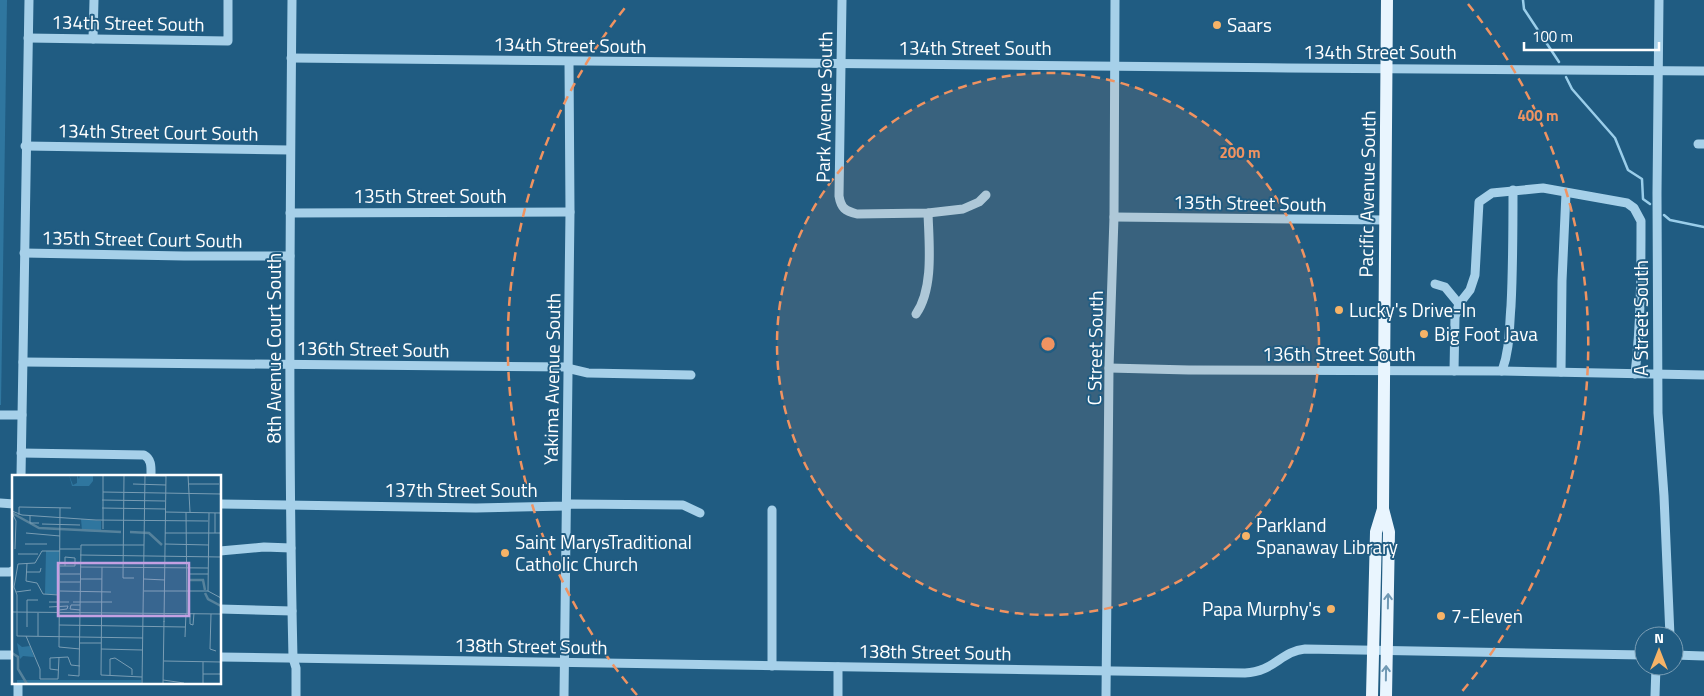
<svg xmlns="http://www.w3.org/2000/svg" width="1704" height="696" viewBox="0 0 1704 696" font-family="'Titillium Web',sans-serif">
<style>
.green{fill:#2f769f}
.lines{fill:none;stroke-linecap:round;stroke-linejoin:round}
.stream{stroke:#9aceea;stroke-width:2.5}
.minor{stroke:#a6d0e9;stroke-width:9}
.major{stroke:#e9f5fe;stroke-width:12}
.oneway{stroke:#7099b4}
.ring{fill:none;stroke:#f09361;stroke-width:2.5;stroke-dasharray:9 6}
.poi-dot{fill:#f6b367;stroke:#205c82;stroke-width:2}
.labels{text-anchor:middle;stroke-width:4;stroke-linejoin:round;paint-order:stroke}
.street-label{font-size:19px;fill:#fff;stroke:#205c82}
.poi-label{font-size:19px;fill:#fff;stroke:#205c82;text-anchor:start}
.inset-river{fill:none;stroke:#56829c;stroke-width:2.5}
.inset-road{fill:none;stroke:#799db4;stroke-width:1}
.view{fill:#c4a0e2;fill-opacity:0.15;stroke:#c4a0e2;stroke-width:2.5}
.inset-edge{fill:none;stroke:#fff;stroke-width:2.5}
.centre{fill:#f09361;stroke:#205c82;stroke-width:2.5}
.ring-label{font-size:15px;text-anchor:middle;font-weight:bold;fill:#f09361;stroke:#205c82;stroke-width:4;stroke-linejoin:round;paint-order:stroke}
</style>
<rect width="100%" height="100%" fill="#205c82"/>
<polygon class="green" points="0,0 7,0 1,405 0,405"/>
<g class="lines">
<g class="stream">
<polyline points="1523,0 1524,9 1559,62"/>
<polyline points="1566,77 1572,89 1615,138 1628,170 1642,179 1643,199 1650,204"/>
<polyline points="1664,215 1670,220 1704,227"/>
</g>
<g class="minor">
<path d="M292 0C290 219 288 439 293 658L296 668V696"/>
<path d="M842 0 839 196C841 208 845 211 857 214L928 213 963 209 979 202 986 195"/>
<polyline points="1659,0 1657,193 1658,413 1664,496 1670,636"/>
<polyline points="28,38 228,41 228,0"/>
<polyline points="93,39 94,0"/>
<polyline points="291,58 1288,68 1704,71"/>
<polyline points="1698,144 1704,144"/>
<polyline points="25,146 290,150"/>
<polyline points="290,213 570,212"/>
<polyline points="1114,217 1385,220"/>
<polyline points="24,253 184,256 290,256"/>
<polyline points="1435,284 1445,287 1459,304"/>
<path d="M916 314C934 288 929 244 928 213"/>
<polyline points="23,362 568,367 571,369 588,373 691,375"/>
<polyline points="1109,368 1189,370 1502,371 1704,375"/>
<path d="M1454 371 1455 317 1459 304 1470 290 1475 275 1479 202 1492 193 1543 188 1627 203 1634 208 1641 221C1641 272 1641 323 1635 374"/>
<path d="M1502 371C1510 349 1509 329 1511 306 1513 267 1513 229 1513 190"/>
<polyline points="1561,372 1562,281 1566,193"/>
<polyline points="0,415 22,415"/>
<path d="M21 453 144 455C152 459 151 468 151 476"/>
<polyline points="21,476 29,0"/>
<polyline points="0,503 14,504"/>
<polyline points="220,504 476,508 566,506 571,504 683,505 700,513"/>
<polyline points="220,551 264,547 291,548"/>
<polyline points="0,572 10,572 14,570"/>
<polyline points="220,609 292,611"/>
<polyline points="0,655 14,655"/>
<polyline points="1674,655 1704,656"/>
<path d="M220 657 1245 673C1274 672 1281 651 1305 649L1644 655"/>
<polyline points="772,666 772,510"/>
<polyline points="838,667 838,696"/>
<polyline points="18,696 18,682"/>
<polyline points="564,696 570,212 569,62"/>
<polyline points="1106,696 1109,368 1114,217 1115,0"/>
<polyline points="1655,696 1656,666"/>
</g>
<g class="major">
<polyline points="1372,696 1376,532 1383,509"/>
<polyline points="1386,696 1389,532 1383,509 1387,0"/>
</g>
</g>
<defs><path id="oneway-shaft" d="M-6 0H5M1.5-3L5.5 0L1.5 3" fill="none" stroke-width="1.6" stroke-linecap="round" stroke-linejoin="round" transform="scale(1.25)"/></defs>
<g class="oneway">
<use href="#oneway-shaft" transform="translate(1388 601) rotate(-89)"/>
<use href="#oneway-shaft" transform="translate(1386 673) rotate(-89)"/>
</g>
<circle cx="1048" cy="344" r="271" fill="#f09361" fill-opacity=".12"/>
<g class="ring">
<circle cx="1048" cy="344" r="271"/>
<path d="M637 695A541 541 0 0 1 628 4M1468 4A541 541 0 0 1 1459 695"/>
</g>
<g class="poi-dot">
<circle cx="1217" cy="25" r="5"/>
<circle cx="1339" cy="310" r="5"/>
<circle cx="1424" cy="334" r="5"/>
<circle cx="1246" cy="536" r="5"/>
<circle cx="505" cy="553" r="5"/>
<circle cx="1331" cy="609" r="5"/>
<circle cx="1441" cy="616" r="5"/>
</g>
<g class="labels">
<g class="street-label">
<text transform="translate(128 23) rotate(1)" y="7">134th Street South</text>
<text transform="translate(570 45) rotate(1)" y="7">134th Street South</text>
<text x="975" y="55">134th Street South</text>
<text x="1380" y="59">134th Street South</text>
<text transform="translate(824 107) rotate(-89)" y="7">Park Avenue South</text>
<text transform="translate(158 132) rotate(1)" y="7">134th Street Court South</text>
<text transform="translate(1367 194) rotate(-89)" y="7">Pacific Avenue South</text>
<text x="430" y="203">135th Street South</text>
<text transform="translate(1250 203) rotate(1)" y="7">135th Street South</text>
<text transform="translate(142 239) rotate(1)" y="7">135th Street Court South</text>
<text transform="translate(1641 318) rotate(-90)" y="7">A Street South</text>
<text transform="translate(274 348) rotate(-90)" y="7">8th Avenue Court South</text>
<text transform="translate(1095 348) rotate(-89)" y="7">C Street South</text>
<text transform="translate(373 349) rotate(1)" y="7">136th Street South</text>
<text x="1339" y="361">136th Street South</text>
<text transform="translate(552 379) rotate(-89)" y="7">Yakima Avenue South</text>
<text x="461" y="497">137th Street South</text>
<text transform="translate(531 646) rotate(1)" y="7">138th Street South</text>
<text transform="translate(935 652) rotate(1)" y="7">138th Street South</text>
</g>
<g class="poi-label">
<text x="1227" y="32">Saars</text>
<text x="1349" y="317">Lucky's Drive-In</text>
<text x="1434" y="341">Big Foot Java</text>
<text x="1256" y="532">Parkland<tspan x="1256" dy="22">Spanaway Library</tspan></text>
<text x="515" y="549">Saint MarysTraditional<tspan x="515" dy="22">Catholic Church</tspan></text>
<text x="1321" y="616" text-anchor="end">Papa Murphy's</text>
<text x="1451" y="623">7-Eleven</text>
</g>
</g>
<g transform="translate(12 475)">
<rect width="209" height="209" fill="#205c82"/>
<path d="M57 0 61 10 65 8V0L67 4 68 0H81V6L77 11H60ZM69 44 89 46V57L70 56ZM34 76H47L46 119H33ZM5 168 10 172 18 171 22 182 11 181 8 184ZM5 205H129V209H5Z" fill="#2f769f"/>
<path class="inset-river" d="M0 38 27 53 109 57M118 57 137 58 150 70M176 105H191L193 115M193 118 196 124 209 131M0 178 6 182V194L15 209"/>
<path class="inset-road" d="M91 0 154 1M112 0 111 103H122M176 0 178 37M121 9 154 10M177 9H207M91 17 209 19M90 25 153 26M48 33 47 172 68 174M90 33 153 34M0 36 10 40 84 45 196 46M153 37 209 38M174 37 175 138M1 40 4 46 3 74M7 40V32L59 33M18 41V48H27M30 49 68 50M91 54V0M14 58 48 61M153 58H209M203 58V38M13 69H35M153 69 197 70M48 74H68M48 76H30L23 88 6 89 2 112 5 120V161L131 163M6 79H26M68 80 209 82M15 88 14 106 25 108 31 119 47 120M48 91H63V83L53 82V91M68 92 196 93M90 92 89 200 130 202M14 97H28L29 93M48 99H68M177 99H196M68 104H90M132 104 153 105M48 107H68M48 116 99 117M132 116H196L209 123M196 116 197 38M4 117 19 115M37 127H57M61 127H100M68 130H59L58 134 68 135M37 132 56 131 55 134 47 135M0 137 209 139M178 138V149L181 150 182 138M199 139 198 174 204 176M152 147 154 0M47 150 173 152M15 152V125H26M14 161 28 194V204H46L47 182M26 161V138M173 162 174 138M68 168H89M89 174 130 175M152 186 209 187M46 195 38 194V183L56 182 59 190 68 191M191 199H209M56 200 67 201 69 70H132M98 200V184L103 183 120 194V200M151 205 172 208M130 209 133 0M151 209 152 146M191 209V187"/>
<path class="view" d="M46 88H177V141H46Z"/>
<rect width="209" height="209" class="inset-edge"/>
</g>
<circle cx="1048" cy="344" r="8" class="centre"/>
<g class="ring-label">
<text x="1538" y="121">400 m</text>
<text x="1240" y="158">200 m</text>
</g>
<g transform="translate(1659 651)"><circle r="24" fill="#205c82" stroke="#799db4"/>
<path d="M0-4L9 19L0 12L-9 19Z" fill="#f6b367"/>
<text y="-8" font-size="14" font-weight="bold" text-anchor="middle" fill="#ffffff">N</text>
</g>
<path d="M1524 42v8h135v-8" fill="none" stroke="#ffffff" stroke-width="2.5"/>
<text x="1532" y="42" font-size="15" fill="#ffffff" stroke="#205c82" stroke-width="4" paint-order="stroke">100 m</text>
</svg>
